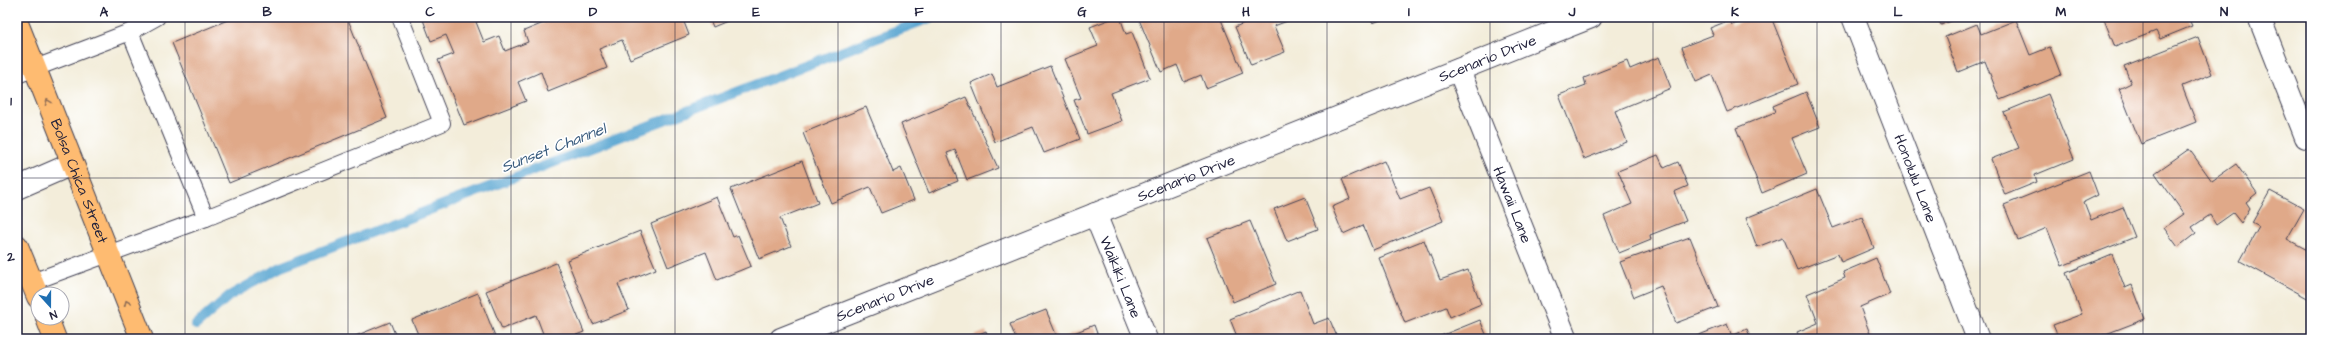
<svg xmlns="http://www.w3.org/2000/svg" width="2328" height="356" viewBox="0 0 2328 356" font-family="'Architects Daughter',sans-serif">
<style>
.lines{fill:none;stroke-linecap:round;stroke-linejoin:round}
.stream{stroke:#57a4d0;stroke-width:10}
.building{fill:#e0a989}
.lane-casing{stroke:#414053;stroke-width:18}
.street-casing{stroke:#414053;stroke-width:24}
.primary-casing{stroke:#414053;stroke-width:24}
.lane{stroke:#fff;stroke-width:16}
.street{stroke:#fff;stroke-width:22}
.primary{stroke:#febb71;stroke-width:22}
.oneway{stroke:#906e56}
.grid{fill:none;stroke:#22223b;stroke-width:1;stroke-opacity:0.55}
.labels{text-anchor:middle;stroke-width:3.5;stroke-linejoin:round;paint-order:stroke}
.street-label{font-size:15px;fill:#22223b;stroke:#fff}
.water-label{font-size:16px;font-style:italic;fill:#3a5c7e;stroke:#fff}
.neatline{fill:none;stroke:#22223b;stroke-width:1.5}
.grid-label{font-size:13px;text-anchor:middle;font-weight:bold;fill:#22223b}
</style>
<rect width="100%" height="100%" fill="#fff"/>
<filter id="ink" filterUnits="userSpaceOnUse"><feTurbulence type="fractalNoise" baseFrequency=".025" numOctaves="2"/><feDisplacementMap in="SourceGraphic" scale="8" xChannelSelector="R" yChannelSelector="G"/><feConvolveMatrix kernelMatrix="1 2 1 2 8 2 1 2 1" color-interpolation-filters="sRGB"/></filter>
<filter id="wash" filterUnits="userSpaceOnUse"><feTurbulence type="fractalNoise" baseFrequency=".012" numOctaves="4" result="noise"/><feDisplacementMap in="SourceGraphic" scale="16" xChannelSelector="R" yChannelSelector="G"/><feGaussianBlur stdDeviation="0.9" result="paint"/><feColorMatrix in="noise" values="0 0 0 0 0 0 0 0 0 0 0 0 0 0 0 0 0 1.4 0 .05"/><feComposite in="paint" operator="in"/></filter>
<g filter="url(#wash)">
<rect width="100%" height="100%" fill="#f3edda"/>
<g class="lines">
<polyline class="stream" points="196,325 229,296 281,267 932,17"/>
</g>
<g id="blocks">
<g class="building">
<polygon points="235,17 347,17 387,118 229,183 172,43"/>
<polygon points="422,17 488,17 476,22 484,42 499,36 505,51 528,42 524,31 558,17 682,17 689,35 630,59 622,40 599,49 607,68 548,92 541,72 518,82 526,101 464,125 438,60 454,54 446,35 431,41"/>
<polygon points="709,17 737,17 713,27"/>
<polygon points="1116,17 1120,17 1126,34 1132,32 1150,78 1111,93 1122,121 1087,134 1074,100 1081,98 1065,59 1098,46 1090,27"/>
<polygon points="1138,17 1171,17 1172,20 1179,17 1220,17 1243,73 1206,88 1201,75 1184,82 1177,65 1161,72"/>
<polygon points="1241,17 1298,17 1274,26 1285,52 1251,65 1235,27 1244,23"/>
<polygon points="1370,17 1388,17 1373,23"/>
<polygon points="1752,17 1771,17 1798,84 1727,112 1712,75 1696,82 1682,47 1713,35 1710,28 1730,20 1732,25"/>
<polygon points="1937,17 1961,17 1941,25"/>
<polygon points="2103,17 2188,17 2192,26 2160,39 2156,31 2115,47"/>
<polygon points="2016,20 2030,55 2050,47 2061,75 2000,100 1985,61 1958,72 1945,37 1977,24 1981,34"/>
<polygon points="2198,37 2212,74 2182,86 2196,122 2141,144 2119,89 2131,83 2124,66"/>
<polygon points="1659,57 1671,88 1615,111 1627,142 1584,159 1559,95 1586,85 1584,78 1627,61 1630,69"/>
<polygon points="1050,66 1080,139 1044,153 1033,127 995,142 971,83 992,74 997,87"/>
<polygon points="1806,92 1820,127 1792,138 1807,174 1762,193 1736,128 1775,112 1773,106"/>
<polygon points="2048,94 2074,159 2035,175 2037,182 2005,195 1991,159 2019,148 2004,112"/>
<polygon points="966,97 998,168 967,180 955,150 947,153 958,181 929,193 901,124"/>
<polygon points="866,107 893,172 901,168 914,200 881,213 870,187 831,203 803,133"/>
<polygon points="2189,149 2212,181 2236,164 2257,193 2246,202 2250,208 2241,223 2233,213 2216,225 2210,215 2192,227 2196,233 2178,247 2164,228 2184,214 2155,173"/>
<polygon points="1658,155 1664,168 1678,162 1688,186 1674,192 1686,221 1650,235 1651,240 1619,253 1604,216 1632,204 1618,171"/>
<polygon points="802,161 818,203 780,218 791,246 759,259 731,189"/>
<polygon points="1384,161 1400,199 1429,188 1443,221 1373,250 1363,225 1343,234 1332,207 1350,199 1342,179"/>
<polygon points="2089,171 2098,195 2084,202 2091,220 2123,207 2135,237 2062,266 2047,228 2018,240 2004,205"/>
<polygon points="1817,189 1833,228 1862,217 1874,248 1841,262 1838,254 1797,270 1783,237 1757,247 1746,218"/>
<polygon points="2270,191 2304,209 2287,239 2311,252 2311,300 2240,261 2259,227 2252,223"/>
<polygon points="717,197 733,237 738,235 751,266 717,280 706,252 668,267 651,224"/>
<polygon points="1305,197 1318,229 1287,241 1274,209"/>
<polygon points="1250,221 1276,284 1233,302 1207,238"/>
<polygon points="640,231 656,269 618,284 629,310 593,324 567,260"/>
<polygon points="1690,237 1718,307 1676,323 1661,286 1634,297 1620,262"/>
<polygon points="1424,240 1440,280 1468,270 1481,304 1450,317 1446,307 1405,323 1379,258"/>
<polygon points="2112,254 2125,288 2132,285 2145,319 2098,337 2099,339 2059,339 2053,325 2082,314 2066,273"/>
<polygon points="1876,258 1890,294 1860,307 1872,339 1800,339 1797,332 1818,323 1807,294 1845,278 1843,272"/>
<polygon points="556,263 584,332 566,339 545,339 536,315 502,329 486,291"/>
<polygon points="1300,290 1313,324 1329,318 1338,339 1238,339 1230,319"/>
<polygon points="478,293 495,336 487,339 420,339 412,320"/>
<polygon points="1046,310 1058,339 1016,339 1010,324"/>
<polygon points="1480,320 1488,339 1433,339"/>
<polygon points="390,322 397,339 348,339"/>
<polygon points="1727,324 1732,336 1747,329 1751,339 1689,339"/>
<polygon points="1094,325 1099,339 1059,339"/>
<polygon points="986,331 989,339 967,339"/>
</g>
</g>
</g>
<g filter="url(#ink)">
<use href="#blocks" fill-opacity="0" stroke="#414053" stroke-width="1"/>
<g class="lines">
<g class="lane-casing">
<g id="lane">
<polyline points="17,75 130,32 157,17"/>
<polyline points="206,218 442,123 400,17"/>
<polyline points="32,282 206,218 130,32"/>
</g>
</g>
<g class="street-casing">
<g id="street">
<path id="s1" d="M1853 17 1978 339"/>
<polyline points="2259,17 2306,137 2311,135"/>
<path id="s2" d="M1459 70 1566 339"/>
<polyline points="17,188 72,164"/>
<path id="s3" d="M1095 214 1146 339"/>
<path id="s4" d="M781 339 1591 17"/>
</g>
</g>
<g class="primary-casing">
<g id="primary">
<path id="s5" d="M17 23 142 339"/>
<polyline points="17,246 38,297"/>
<polyline points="47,318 55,339"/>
</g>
</g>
<use href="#lane" class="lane"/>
<use href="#street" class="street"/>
<use href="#primary" class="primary"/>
</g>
<defs><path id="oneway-chevron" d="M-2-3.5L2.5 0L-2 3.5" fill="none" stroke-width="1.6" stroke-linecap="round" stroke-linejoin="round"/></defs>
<g class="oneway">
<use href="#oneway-chevron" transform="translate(48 102) rotate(-111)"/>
<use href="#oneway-chevron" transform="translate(127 303) rotate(-112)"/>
</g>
</g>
<path class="grid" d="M185 17V339M348 17V339M511 17V339M675 17V339M838 17V339M1001 17V339M1164 17V339M1327 17V339M1490 17V339M1653 17V339M1817 17V339M1980 17V339M2143 17V339M17 178H2311"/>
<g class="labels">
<g class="street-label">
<text dy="5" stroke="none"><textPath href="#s4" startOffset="760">Scenario Drive</textPath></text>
<text dy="5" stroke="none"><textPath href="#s4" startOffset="436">Scenario Drive</textPath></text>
<text dy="5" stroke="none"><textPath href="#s1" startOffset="173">Honolulu Lane</textPath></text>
<text dy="5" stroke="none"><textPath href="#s5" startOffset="170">Bolsa Chica Street</textPath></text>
<text dy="5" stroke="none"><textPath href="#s2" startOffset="145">Hawaii Lane</textPath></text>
<text dy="5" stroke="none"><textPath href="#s3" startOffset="68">Waikiki Lane</textPath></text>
<text dy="5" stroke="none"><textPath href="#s4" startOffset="112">Scenario Drive</textPath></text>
</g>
<g class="water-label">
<text transform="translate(553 147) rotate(-21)" y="6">Sunset Channel</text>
</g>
</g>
<rect width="2328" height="356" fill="none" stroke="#fff" stroke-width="44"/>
<g transform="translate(50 306) rotate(159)"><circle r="19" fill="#ffffff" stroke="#a7a7b1"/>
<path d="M0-3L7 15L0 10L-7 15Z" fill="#1f6fb2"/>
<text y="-6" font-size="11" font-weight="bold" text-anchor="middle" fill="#22223b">N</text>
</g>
<rect x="22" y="22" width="2284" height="312" class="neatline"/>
<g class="grid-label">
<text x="104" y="16">A</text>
<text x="267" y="16">B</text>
<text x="430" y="16">C</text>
<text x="593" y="16">D</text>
<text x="756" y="16">E</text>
<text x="919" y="16">F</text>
<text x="1082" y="16">G</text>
<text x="1246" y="16">H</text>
<text x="1409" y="16">I</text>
<text x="1572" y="16">J</text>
<text x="1735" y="16">K</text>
<text x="1898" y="16">L</text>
<text x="2061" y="16">M</text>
<text x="2224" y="16">N</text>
<text x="11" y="105">1</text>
<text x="11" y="261">2</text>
</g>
</svg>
